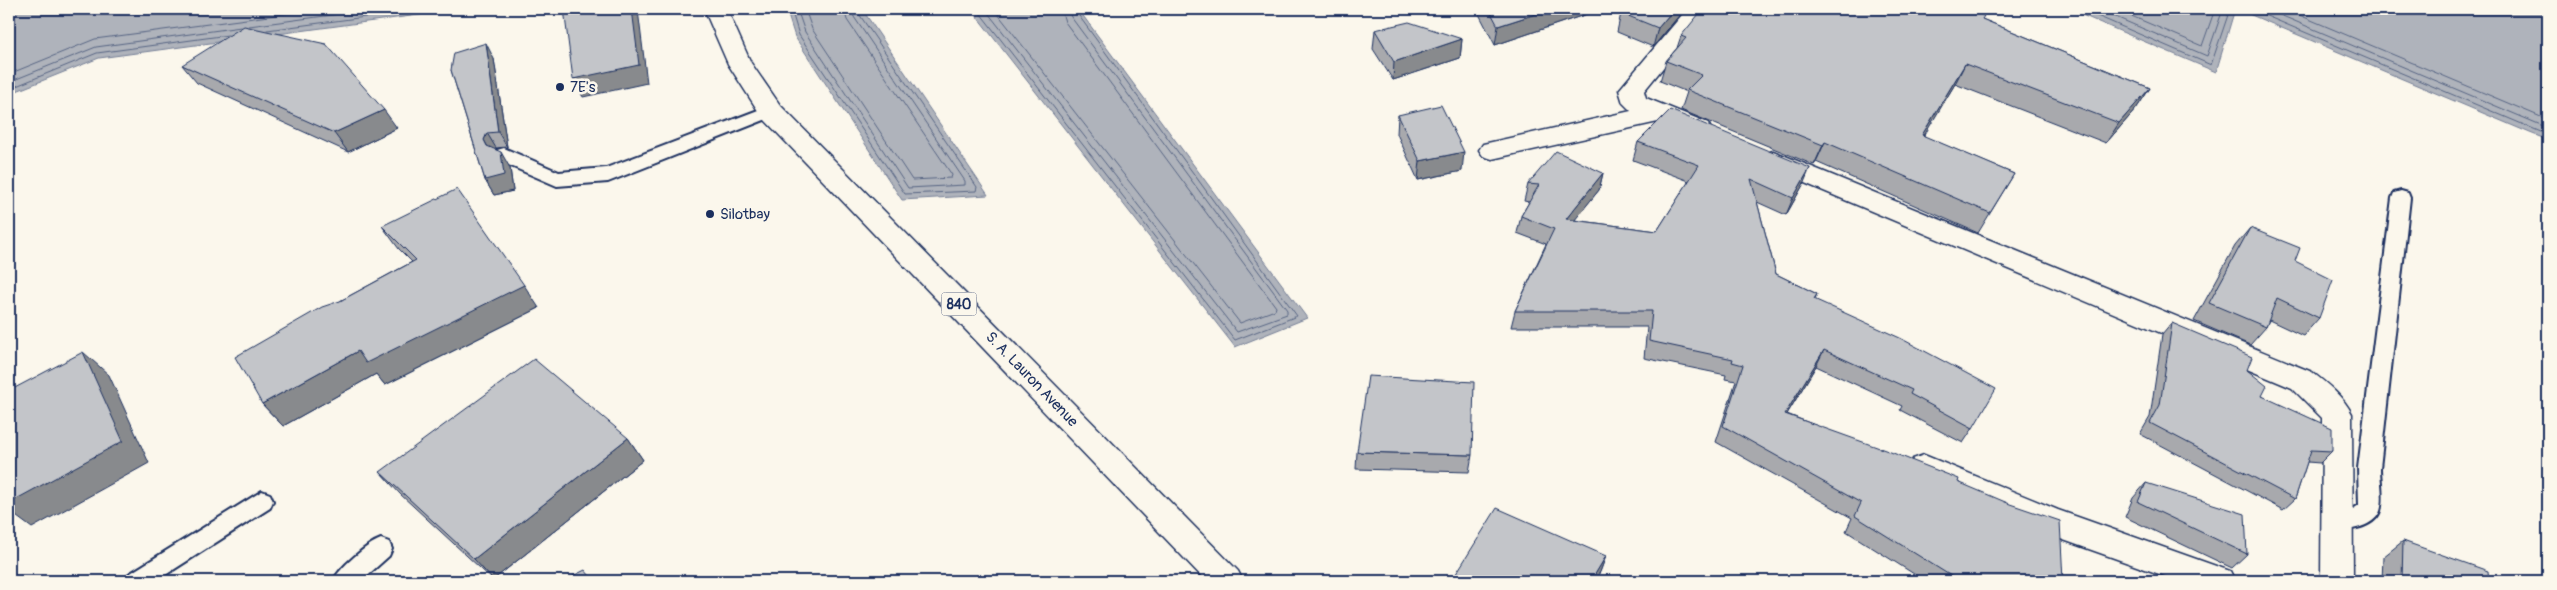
<svg xmlns="http://www.w3.org/2000/svg" width="2557" height="590" viewBox="0 0 2557 590" font-family="Pangolin,sans-serif">
<style>
.water{fill:#afb3bb;stroke:#747e96}
.lines{fill:none;stroke-linecap:round;stroke-linejoin:round}
.shore{stroke:#566483;stroke-width:1}
.service-casing{stroke:#1b2f5e;stroke-width:4}
.minor-casing{stroke:#1b2f5e;stroke-width:3}
.trunk-casing{stroke:#1b2f5e;stroke-width:3}
.path{stroke:#1b2f5e;stroke-width:3;stroke-dasharray:1 4;stroke-linecap:butt}
.service{fill:#fbf7ec;fill-rule:evenodd}
.minor{fill:#fbf7ec;fill-rule:evenodd}
.trunk{fill:#fbf7ec;fill-rule:evenodd}
.wall{fill:#a8a9ad;stroke:#1b2f5e}
.shaded-wall{fill:#888a8d;stroke:#1b2f5e}
.building{fill:#c3c5c9;stroke:#1b2f5e}
.poi-dot{fill:#1b2f5e;stroke:#fbf7ec;stroke-width:2}
.labels{text-anchor:middle;stroke-width:5;stroke-linejoin:round;paint-order:stroke}
.shield{fill:#fbf7ec;stroke:#5e6b89;stroke-width:1}
.shield-label{font-size:14px;font-weight:bold;fill:#1b2f5e}
.poi-label{font-size:15px;fill:#1b2f5e;stroke:#fbf7ec;text-anchor:start}
.street-label{font-size:15px;fill:#1b2f5e;stroke:#fbf7ec}
</style>
<rect width="100%" height="100%" fill="#fbf7ec"/>
<filter id="ink" filterUnits="userSpaceOnUse"><feTurbulence type="fractalNoise" baseFrequency=".02" numOctaves="2"/><feDisplacementMap in="SourceGraphic" scale="10" xChannelSelector="R" yChannelSelector="G"/><feConvolveMatrix kernelMatrix="1 2 1 2 8 2 1 2 1" color-interpolation-filters="sRGB"/></filter>
<g filter="url(#ink)">
<g class="water">
<polygon points="9,9 463,9 99,58 9,94"/>
<polygon points="786,9 862,9 988,195 902,200 795,37"/>
<polygon points="971,9 1078,9 1307,318 1235,347"/>
<polygon points="2068,9 2235,9 2216,72"/>
<polygon points="2237,9 2548,9 2548,140 2530,133"/>
</g>
<g class="lines">
<g class="shore">
<polyline points="791,9 799,35 905,194 976,191 977,187 859,14 858,9"/>
<polyline points="797,9 805,32 908,188 965,185 965,181 854,17 852,9"/>
<polyline points="805,9 812,29 912,180 951,178 952,175 847,20 844,9"/>
<polyline points="977,9 1235,340 1297,316 1074,9"/>
<polyline points="985,9 1237,332 1287,314 1287,310 1071,17 1068,9"/>
<polyline points="994,9 1240,323 1275,310 1276,307 1065,22 1061,9"/>
<polyline points="2081,9 2211,65 2230,9"/>
<polyline points="2097,9 2207,56 2223,9"/>
<polyline points="2115,9 2202,46 2215,9"/>
<polyline points="2250,9 2548,135"/>
<polyline points="2266,9 2548,128"/>
<polyline points="2285,9 2548,120"/>
<polyline points="249,26 378,9"/>
<polyline points="267,30 426,9"/>
<polyline points="9,74 95,39 322,9"/>
<polyline points="9,82 96,47 241,27"/>
<polyline points="9,89 97,53 228,35"/>
</g>
<g class="service-casing">
<g id="service">
<polygon points="771,105 777,107 780,111 777,115 608,182 557,186 497,160 495,155 497,150 504,148 559,172 606,168"/>
<path d="M2401 191 2408 193 2410 198 2380 468C2380 480 2384 499 2380 511 2374 528 2344 533 2329 528L2326 521 2329 514 2353 509 2359 505 2358 468 2392 198 2394 193Z"/>
<polygon points="262,491 270,494 273,501 270,508 156,581 125,581 129,574"/>
<path d="M381 539 389 542 392 549 389 556 361 581H333C339 568 367 544 381 539Z"/>
</g>
</g>
<g class="minor-casing">
<g id="minor">
<polygon points="1687,9 1711,9 1644,91 1646,98 1708,123 1711,129 1708,135 1699,138 1658,122 1492,159 1483,156 1479,150 1483,144 1631,111 1623,103 1619,90"/>
<path d="M1773 151 2312 372C2327 384 2343 396 2352 414L2353 581H2321L2322 418 2292 388 1764 166 1760 160 1764 154Z"/>
<polygon points="1924,455 2058,510 2230,571 2235,581 2179,581 2038,531 1913,477 1909,468 1913,459"/>
</g>
</g>
<g class="trunk-casing">
<polygon id="trunk" points="704,9 727,9 751,63 780,105 1238,571 1243,581 1206,581 762,117 728,64"/>
</g>
<polyline class="path" points="755,9 758,17"/>
<use href="#service" class="service"/>
<use href="#minor" class="minor"/>
<use href="#trunk" class="trunk"/>
</g>
<g class="wall">
<polygon points="1479,9 1588,9 1587,14 1495,45 1479,14"/>
<polygon points="1682,12 1653,47 1617,32 1621,13"/>
<polygon points="1982,19 2150,88 2136,109 2106,143 1955,84 1923,136 2014,174 1978,233 1816,162 1814,165 1681,110 1687,92 1660,81 1666,61 1677,48 1681,36"/>
<polygon points="1375,30 1462,39 1460,58 1393,80 1373,49"/>
<polygon points="494,59 507,147 496,148 496,150 510,168 513,191 494,195 485,180 451,70"/>
<polygon points="182,65 397,128 348,152 197,83"/>
<polygon points="1398,115 1462,171 1418,180 1397,134"/>
<polygon points="1638,142 1803,185 1786,215 1757,202 1776,274 1817,294 1815,299 1973,428 1963,443 1900,410 1902,406 1816,366 1787,414 1958,482 2063,581 1925,581 1846,531 1852,518 1716,442 1736,381 1725,379 1726,375 1644,358 1647,327 1511,327 1515,311 1546,244 1517,233 1521,216 1529,202 1524,201 1528,184 1603,173 1599,190 1574,220 1657,231 1689,181 1633,160"/>
<polygon points="382,226 539,308 385,385 376,374 283,426 262,404 340,301 412,262 399,249"/>
<polygon points="2250,228 2295,261 2319,318 2303,336 2269,320 2266,327 2250,345 2194,321 2235,246"/>
<polygon points="2172,323 2247,370 2262,396 2332,451 2320,463 2307,462 2295,499 2283,510 2140,434 2150,417 2162,335"/>
<polygon points="628,438 643,460 493,580 400,494 380,472"/>
<polygon points="1357,452 1472,455 1469,472 1356,469"/>
<polygon points="2146,483 2247,554 2232,568 2125,517 2133,498"/>
<polygon points="2548,537 2548,561 2543,559"/>
<polygon points="2403,541 2489,581 2382,581 2383,557"/>
<polygon points="1606,556 1600,572 1594,581 1454,581 1454,577"/>
</g>
<g class="shaded-wall">
<polygon points="632,9 637,9 638,10 647,83 583,97 573,79"/>
<polygon points="1551,9 1588,9 1587,14 1495,45 1498,26"/>
<polygon points="1674,9 1683,9 1682,12 1653,47 1658,28"/>
<polygon points="1462,39 1460,58 1393,80 1394,62"/>
<polygon points="486,43 494,59 507,147 498,132"/>
<polygon points="1965,64 1955,84 1912,156 1922,135"/>
<polygon points="2150,88 2136,109 2106,143 2119,123"/>
<polygon points="384,110 397,128 348,152 334,133"/>
<polygon points="487,133 496,148 493,156 484,140"/>
<polygon points="1825,142 1816,162 1814,165 1823,145"/>
<polygon points="501,152 510,168 513,191 494,195 485,180"/>
<polygon points="1464,152 1462,171 1418,180 1420,161"/>
<polygon points="1810,168 1803,185 1786,215 1793,198"/>
<polygon points="1603,173 1599,190 1562,236 1566,219"/>
<polygon points="524,285 539,308 385,385 376,374 283,426 262,404 358,351"/>
<polygon points="1824,350 1816,366 1778,429 1785,414"/>
<polygon points="83,352 109,375 149,463 32,528 9,511 9,503"/>
<polygon points="628,438 643,460 493,580 474,559"/>
<polygon points="1606,556 1600,572 1594,581 1591,581"/>
</g>
<g class="building">
<polygon points="564,9 632,9 639,65 573,79"/>
<polygon points="1489,9 1551,9 1498,26"/>
<polygon points="1625,9 1674,9 1658,28 1621,13"/>
<polygon points="1703,9 1969,9 1984,16 1982,19 2150,88 2119,123 1965,64 1922,135 2014,174 1990,213 1825,142 1823,145 1687,90 1702,75 1666,61 1686,38 1681,36"/>
<polygon points="1409,22 1462,39 1394,62 1375,30"/>
<polygon points="244,26 326,44 384,110 334,133 182,65"/>
<polygon points="486,43 498,132 487,133 484,140 487,146 501,152 504,175 485,180 451,70 454,53"/>
<polygon points="1441,105 1464,152 1420,161 1398,115"/>
<polygon points="1670,110 1810,168 1793,198 1751,179 1776,274 1817,294 1814,299 1900,338 1996,389 1973,428 1910,394 1912,390 1824,350 1785,414 1888,451 1959,479 1958,482 2010,504 2060,521 2063,581 1959,581 1855,516 1861,503 1723,426 1743,365 1732,362 1733,359 1649,341 1652,311 1515,311 1554,229 1521,216 1539,185 1528,184 1556,151 1603,173 1566,219 1657,231 1699,165 1638,142"/>
<polygon points="457,189 524,285 366,363 358,351 262,404 235,357 322,307 340,301 416,260 382,226"/>
<polygon points="2250,228 2300,248 2295,261 2333,280 2319,318 2277,298 2266,327 2209,303"/>
<polygon points="2172,323 2252,357 2247,370 2267,386 2262,396 2332,428 2332,451 2311,450 2295,499 2150,423 2160,405"/>
<polygon points="83,352 123,441 9,503 9,391"/>
<polygon points="534,359 628,438 474,559 380,472"/>
<polygon points="1368,376 1474,382 1472,455 1357,452"/>
<polygon points="2146,483 2245,514 2247,554 2138,502"/>
<polygon points="1497,508 1606,556 1591,581 1463,581 1454,577"/>
<polygon points="2403,541 2488,571 2489,581 2402,581"/>
<polygon points="585,570 594,581 563,581"/>
</g>
</g>
<g class="poi-dot">
<circle cx="560" cy="87" r="5"/>
<circle cx="710" cy="214" r="5"/>
</g>
<g class="labels">
<rect class="shield" x="941.5" y="292.5" width="35" height="23" rx="4"/>
<g class="shield-label">
<text x="959" y="309">840</text>
</g>
<g class="poi-label">
<text x="570" y="92">7E's</text>
<text x="720" y="219">Silotbay</text>
</g>
<g class="street-label">
<text transform="translate(1032 379) rotate(46)" y="5">S. A. Lauron Avenue</text>
</g>
</g>
<rect width="2557" height="590" fill="none" stroke="#fbf7ec" stroke-width="30"/>
<rect x="15" y="15" width="2527" height="560" fill="none" stroke="#1b2f5e" stroke-width="2" filter="url(#ink)"/>
</svg>
